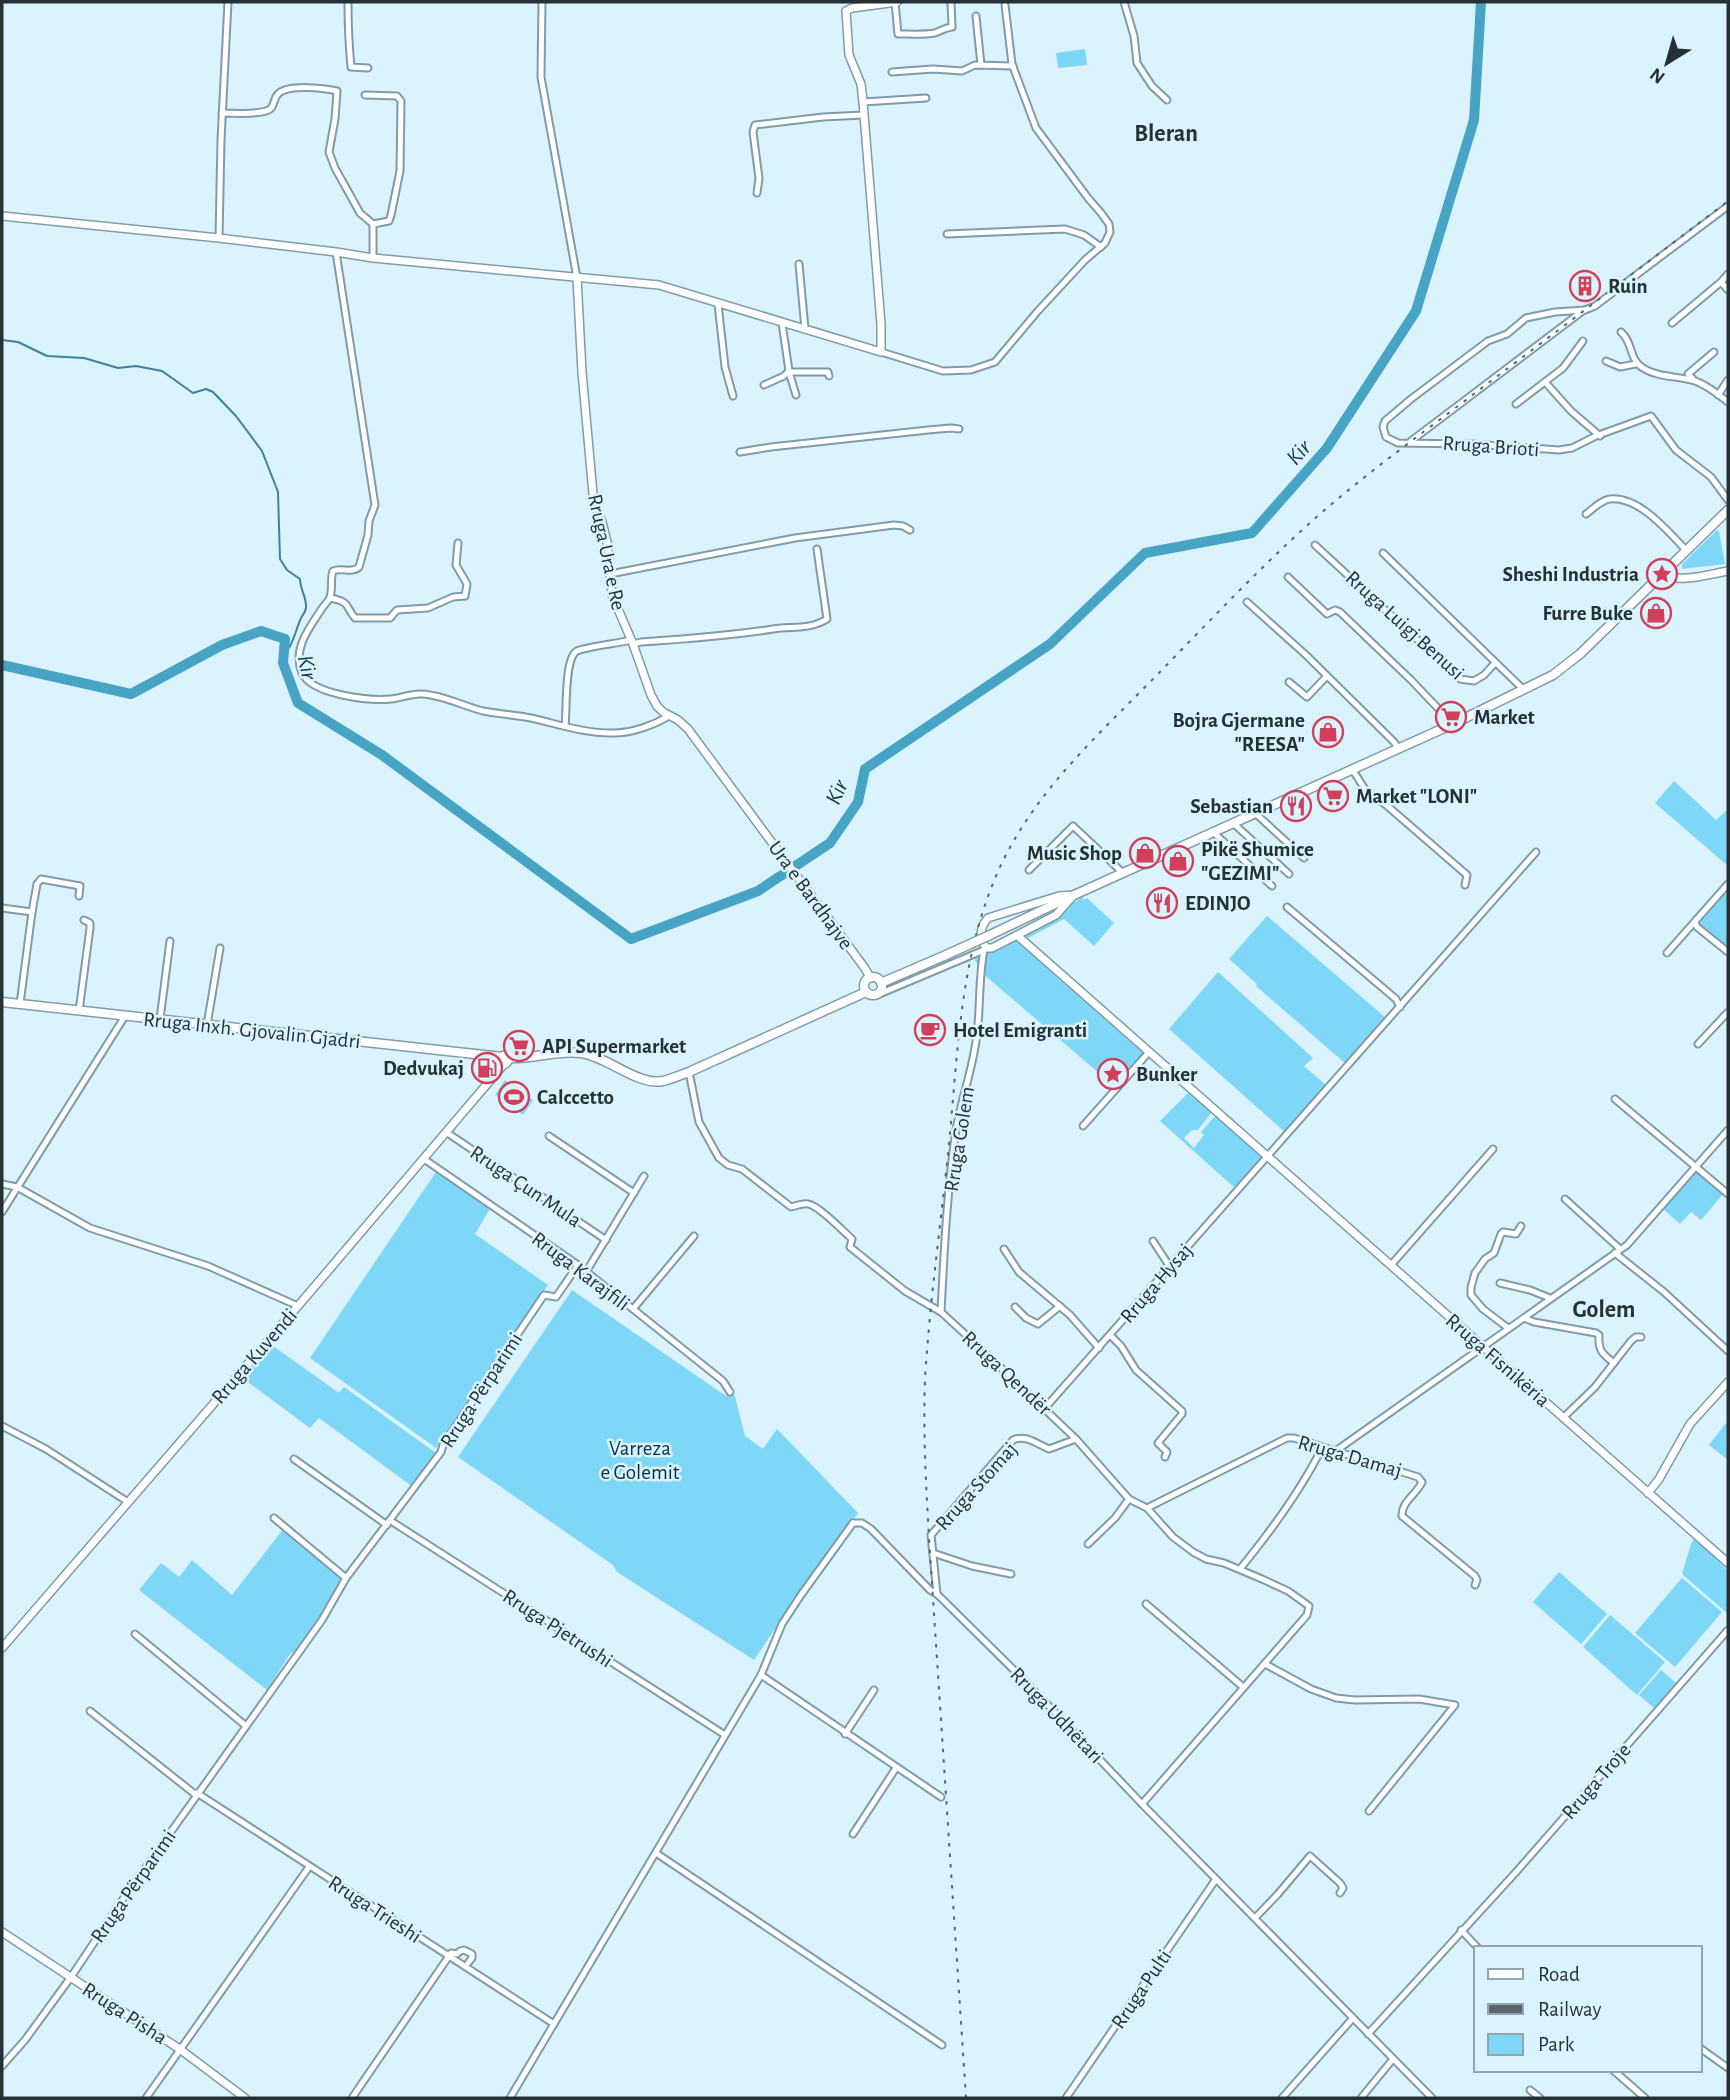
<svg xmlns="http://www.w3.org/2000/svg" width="1730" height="2100" viewBox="0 0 1730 2100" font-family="'Alegreya Sans',sans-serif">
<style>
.green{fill:#7fd7f7}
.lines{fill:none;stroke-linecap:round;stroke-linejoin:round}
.stream{stroke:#3d8299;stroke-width:2}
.river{stroke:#47a4c4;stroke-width:10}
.minor-casing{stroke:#7f9ca8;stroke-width:9}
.tertiary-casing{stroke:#7f9ca8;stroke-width:10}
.secondary-casing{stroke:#7f9ca8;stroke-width:11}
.minor{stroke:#fff;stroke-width:5}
.tertiary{stroke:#fff;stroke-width:7}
.secondary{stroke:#fff;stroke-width:8}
.rail{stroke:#57666d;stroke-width:2;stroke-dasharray:3.5 7;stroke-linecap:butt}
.secondary-bridge-casing{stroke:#7f9ca8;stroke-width:11;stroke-linecap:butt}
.secondary-bridge{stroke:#fff;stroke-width:8}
.labels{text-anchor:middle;stroke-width:5;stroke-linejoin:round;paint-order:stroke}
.poi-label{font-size:21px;font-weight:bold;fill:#253136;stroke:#daf3fd;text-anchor:start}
.street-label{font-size:21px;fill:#253136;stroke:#daf3fd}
.park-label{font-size:21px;fill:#053240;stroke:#daf3fd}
.water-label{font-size:23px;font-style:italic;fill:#0e3846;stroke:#daf3fd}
.quarter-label{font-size:24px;font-weight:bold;fill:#253136;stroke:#daf3fd}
</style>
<rect width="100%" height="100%" fill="#daf3fd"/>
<g class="green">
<polygon points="1085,49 1087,65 1058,68 1056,53"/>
<polygon points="1717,530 1719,531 1725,564 1682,569 1682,564"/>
<polygon points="1674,781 1716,820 1728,809 1728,866 1655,803"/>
<polygon points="1724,891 1728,895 1728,950 1699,927 1697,922"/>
<polygon points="1082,897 1084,900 1087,898 1114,923 1094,946 1064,919 1028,938 1026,936 1067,909 1072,901 1074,903"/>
<polygon points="1267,916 1386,1018 1346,1064 1256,986 1257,984 1229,959"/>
<polygon points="1015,940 1021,942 1143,1051 1142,1054 1114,1086 981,972 973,956"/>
<polygon points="1218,972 1313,1058 1304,1066 1327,1086 1286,1133 1169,1029"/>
<polygon points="505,1080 533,1100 523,1115 495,1095"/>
<polygon points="1189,1092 1212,1112 1198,1130 1192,1130 1184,1138 1194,1148 1204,1135 1201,1132 1216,1115 1263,1158 1235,1188 1160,1121"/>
<polygon points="1697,1170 1724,1193 1701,1220 1691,1212 1680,1224 1662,1208"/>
<polygon points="436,1172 490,1209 475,1234 548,1285 436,1448 310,1358"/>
<polygon points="572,1290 726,1396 731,1390 734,1393 745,1436 763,1449 777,1429 858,1513 793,1602 754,1660 617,1572 613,1565 458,1457"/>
<polygon points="269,1343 339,1393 344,1387 436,1453 413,1487 319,1418 310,1428 240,1376"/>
<polygon points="1726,1423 1728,1424 1728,1460 1709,1445"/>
<polygon points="284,1528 344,1580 297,1650 290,1654 267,1690 139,1590 161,1563 179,1577 192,1560 232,1595"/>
<polygon points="1695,1537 1728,1571 1728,1614 1682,1574 1691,1544"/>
<polygon points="1559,1572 1607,1614 1581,1644 1533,1602"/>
<polygon points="1682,1578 1722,1612 1675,1667 1635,1633"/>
<polygon points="1610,1615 1665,1662 1637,1695 1583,1647"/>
<polygon points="1661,1670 1676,1683 1654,1708 1639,1695"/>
</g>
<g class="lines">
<path class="stream" d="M2 340 18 342 47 356 84 358 118 368 136 366 162 371 193 393 206 389 213 392 236 416 262 451 278 492 280 559 287 570 300 579C300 589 307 598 306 608 305 613 303 614 301 618 295 631 294 644 284 655"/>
<polyline class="river" points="2,665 131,694 222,645 261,631 285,639 283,663 298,703 382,755 631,939 758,891 830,843 858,802 865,769 1050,644 1145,553 1252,533 1327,448 1416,311 1474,120 1481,2"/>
<g class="minor-casing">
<g id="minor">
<path d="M348 2C348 24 349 46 351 67L368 68"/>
<polyline points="542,2 541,77 577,278"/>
<path d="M895 2 898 34C910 34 923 35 935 33 941 31 944 28 952 27L951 2"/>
<polyline points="1124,2 1134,36 1137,63 1152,86 1167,100"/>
<polyline points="976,16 981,65"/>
<polyline points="892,72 933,69 962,71 975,65 1013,66"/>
<polyline points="365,95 397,96 401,101 400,171 391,215 389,221 373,224"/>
<polyline points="863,102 926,98"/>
<path d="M222 113C236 113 253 115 266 111 276 108 272 100 278 94 288 84 324 88 337 91L335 119 329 152 335 168 360 213 373 224V258"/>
<polyline points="757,193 759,178 753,132 755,125 823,117 864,115"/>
<polyline points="1728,206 1595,306 1585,310 1555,312 1526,318 1507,334 1488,341 1411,399 1385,421 1383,427 1386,437 1398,443 1471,444 1559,450 1572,448 1596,436 1651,416 1676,450 1711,477 1728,500"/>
<polyline points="947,234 1065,229 1084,235 1101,247"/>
<polyline points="219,238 221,140 228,2"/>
<path d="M336 252 375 505 369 521 368 535 359 567C352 574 342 567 333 571 330 579 333 588 330 597 329 601 323 606 321 610 309 628 292 650 302 673 312 695 370 701 391 699 401 698 412 693 422 694 443 695 463 706 483 711 499 714 515 715 531 718 557 724 587 734 614 733 632 733 654 725 669 716"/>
<polyline points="799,264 805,329"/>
<polyline points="1721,282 1728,290"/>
<polyline points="718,304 725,367 733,396"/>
<polyline points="1672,323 1721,282 1728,274"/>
<path d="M1621 332C1633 342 1629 360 1643 368 1657 377 1675 376 1691 380 1703 382 1718 394 1728 402"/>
<polyline points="881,352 943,371 971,370 995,362 1037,312 1085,260 1105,243 1110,232 1109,224 1101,213 1088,198 1036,128 1012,64 1005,5"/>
<polyline points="1606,361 1620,367 1636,364"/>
<polyline points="1693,379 1688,374 1714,352"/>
<polyline points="1545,382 1571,411 1600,436"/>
<polyline points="764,385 784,376 789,371 782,323"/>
<polyline points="796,395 789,372 828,372 829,376"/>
<polyline points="1718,395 1728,380"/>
<polyline points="1516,404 1563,368 1583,341"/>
<polyline points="1411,441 1584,310"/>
<polyline points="740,452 771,447 928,430 951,428 959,429"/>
<path d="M1586 514C1593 509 1601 500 1610 499 1638 496 1666 529 1684 548V552"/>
<polyline points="1315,545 1460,679 1474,681 1484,675 1495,663"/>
<polyline points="1383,553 1524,690"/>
<polyline points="610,574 795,538 894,525 903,526 910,530"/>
<polyline points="1288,577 1327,614 1335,610 1340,612 1411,680 1453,724"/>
<path d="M330 598C351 602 344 605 355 618H390L397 610 428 608 453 597 465 596 467 584 456 565 458 543"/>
<polyline points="1247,602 1306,655 1394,742 1399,749"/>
<path d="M633 644 641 642C686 639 730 636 773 629 792 626 810 630 827 619L817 549"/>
<polyline points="1289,682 1307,697 1327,676"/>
<path d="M565 726C567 711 564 658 577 651 585 647 620 643 631 640"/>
<polyline points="1352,769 1368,794 1385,804 1467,875 1465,885"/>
<polyline points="1255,813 1304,858"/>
<polyline points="1233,823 1289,874"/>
<polyline points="1213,832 1272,886"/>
<polyline points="1029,870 1073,826 1123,873"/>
<polyline points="1287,907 1396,999 1400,1007"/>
<polyline points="2,908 32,912 37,884 41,879 80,886 79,896"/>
<polyline points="1695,922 1697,927 1728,952"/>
<polyline points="1667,953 1728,884"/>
<polyline points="877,995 984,950"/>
<polyline points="20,1004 32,912"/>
<polyline points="79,1011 90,928 90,923 84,920"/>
<polyline points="160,1019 170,941"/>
<polyline points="207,1025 220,948"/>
<polyline points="1698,1044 1728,1012"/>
<path d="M689 1072 699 1122 719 1158 728 1165 742 1169 791 1207C796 1206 803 1203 808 1204 818 1205 843 1231 852 1239L850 1247 905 1291 941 1312 978 1346 1076 1439 1129 1499 1147 1508 1173 1537 1193 1552 1206 1559 1224 1563 1262 1579 1288 1591 1309 1606 1307 1615 1142 1804"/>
<polyline points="1615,1099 1728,1194"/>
<polyline points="1083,1126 1149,1052"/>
<polyline points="446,1132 606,1240"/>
<polyline points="549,1136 634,1193"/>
<polyline points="424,1159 578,1265 723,1381 730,1392"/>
<polyline points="2,1184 17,1187 90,1228 208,1266 298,1306"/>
<polyline points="1565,1199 1620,1249"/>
<polyline points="2,1212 125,1016"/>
<polyline points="1153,1241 1170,1267"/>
<polyline points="1004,1249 1019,1272 1070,1315 1099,1348"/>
<polyline points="1615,1253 1664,1292 1728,1351"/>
<polyline points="1391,1265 1493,1149"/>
<polyline points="586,1272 644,1176"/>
<polyline points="1500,1283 1530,1290 1550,1298"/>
<polyline points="1015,1307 1026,1318 1038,1324 1060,1306"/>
<polyline points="633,1309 694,1236"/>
<path d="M941 1312C944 1252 947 1190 956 1130 961 1100 972 1071 976 1041 981 1011 978 980 984 950"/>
<path d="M1524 1318 1534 1322 1596 1333 1599 1335C1598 1350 1602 1354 1614 1363"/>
<polyline points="1508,1328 1483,1309 1471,1295 1471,1287 1475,1273 1485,1259 1494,1253 1501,1234 1503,1232 1516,1234 1521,1226"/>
<polyline points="1110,1335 1121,1346 1136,1370 1182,1411 1182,1414 1158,1443 1167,1452 1165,1457"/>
<polyline points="1045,1408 1536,852"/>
<polyline points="1563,1418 1595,1387 1631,1341 1636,1337 1641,1337"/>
<polyline points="2,1426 46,1449 128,1502"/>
<polyline points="1337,1450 1627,1245 1728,1130"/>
<polyline points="294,1459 387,1525"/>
<path d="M1147 1508 1287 1438H1294L1418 1477 1422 1482C1417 1494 1401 1502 1402 1516L1475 1576 1477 1580 1475 1585"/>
<polyline points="274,1518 346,1578"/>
<polyline points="391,1521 725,1735"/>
<polyline points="853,1523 862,1523 871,1529 930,1590 937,1594 1027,1683 1143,1805 1432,2098"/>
<polyline points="1088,1544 1115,1518 1129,1499"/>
<polyline points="933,1553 972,1566 1011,1574"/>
<path d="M1240 1569C1271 1531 1300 1492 1322 1448"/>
<path d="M937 1594 931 1535 1013 1440C1025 1434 1037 1444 1049 1449L1076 1439"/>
<polyline points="1146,1604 1243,1687"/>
<polyline points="135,1634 246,1726"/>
<polyline points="1265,1664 1311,1689 1336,1698 1355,1700 1419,1699 1455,1705 1369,1811"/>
<polyline points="761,1675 941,1797"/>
<polyline points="90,1711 196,1795"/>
<polyline points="845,1734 874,1690"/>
<polyline points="197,1793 554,2024"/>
<polyline points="853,1834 896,1768"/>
<polyline points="656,1853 942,2045"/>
<polyline points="1255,1918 1278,1894 1310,1856 1340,1883 1343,1888 1340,1893"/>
<polyline points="1461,1930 1478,1948"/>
<polyline points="1368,2034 1517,1871 1728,1630"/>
<polyline points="1700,2048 1728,2068"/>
<polyline points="2,2066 25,2040 71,1977 123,1899 322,1620 346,1578 441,1452 443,1445 544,1295 556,1297 578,1265"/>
<polyline points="1613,2070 1645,2098"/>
<polyline points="1530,2090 1540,2098"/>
<polyline points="146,2098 309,1867"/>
<polyline points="352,2098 451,1953 457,1954 460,1951 464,1950 472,1954 472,1958 468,1963"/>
<polyline points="510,2098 761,1675 782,1624 801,1595 853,1523"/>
<polyline points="1066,2098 1216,1879"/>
<polyline points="1282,2098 1353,2018"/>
<polyline points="1361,2098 1393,2059"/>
</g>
</g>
<g class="tertiary-casing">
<g id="tertiary">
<polyline points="2,216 219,238 336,252 373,258 659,285 881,352 881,324 863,102 861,84 849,55 846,11 852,8 897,2"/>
<polyline points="577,278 582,372 594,505 602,522 607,542 612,595 633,644 651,695 657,706 663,712 678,720 688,729 864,967 870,977"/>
<path d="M1662 574C1677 584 1710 574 1728 571"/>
<path d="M1074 895 1056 915 992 948H987C978 940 980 927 988 918L1059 896Z"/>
<polyline points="1018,936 1728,1563"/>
<polyline points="1648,1493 1659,1479 1690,1424 1728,1382"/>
<polyline points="2,1648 298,1306 505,1063"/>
<polyline points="2,1932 181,2050 245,2098"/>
</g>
</g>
<g class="secondary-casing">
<g id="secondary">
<polyline points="990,935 1074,895 1453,724 1553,675 1580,654 1728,510"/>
<circle cx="873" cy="986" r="9"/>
<polyline points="881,983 946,955"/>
<polyline points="2,1002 502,1057"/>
<path d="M510 1058 506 1063 502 1060 503 1056 506 1055 510 1058C534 1059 556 1050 581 1053 607 1056 637 1086 663 1081 672 1079 680 1075 689 1072L866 992"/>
</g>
</g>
<use href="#minor" class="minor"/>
<use href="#tertiary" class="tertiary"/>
<use href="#secondary" class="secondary"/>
<path class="rail" d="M966 2098 929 1538C926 1485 923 1432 925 1378 930 1300 941 1222 949 1144 958 1051 960 952 1001 865 1036 791 1097 736 1154 678 1213 618 1270 556 1334 502 1383 461 1436 423 1487 384 1568 323 1648 262 1728 201"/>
<g class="secondary-bridge-casing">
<polyline id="secondary-bridge" points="946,955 990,935"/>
</g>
<use href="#secondary-bridge" class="secondary-bridge"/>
</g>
<defs>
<g id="building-ring" transform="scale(1.575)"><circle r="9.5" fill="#daf3fd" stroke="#d0405b" stroke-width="1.5"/><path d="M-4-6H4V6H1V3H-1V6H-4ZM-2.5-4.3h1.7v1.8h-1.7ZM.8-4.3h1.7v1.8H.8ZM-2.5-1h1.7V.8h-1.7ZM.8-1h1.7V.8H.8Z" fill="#d0405b"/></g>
<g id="sight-ring" transform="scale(1.575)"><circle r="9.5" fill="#daf3fd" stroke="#d0405b" stroke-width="1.5"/><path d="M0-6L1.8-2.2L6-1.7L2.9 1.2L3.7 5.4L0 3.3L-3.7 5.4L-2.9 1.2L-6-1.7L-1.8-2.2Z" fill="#d0405b"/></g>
<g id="shop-ring" transform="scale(1.575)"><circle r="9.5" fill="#daf3fd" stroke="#d0405b" stroke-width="1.5"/><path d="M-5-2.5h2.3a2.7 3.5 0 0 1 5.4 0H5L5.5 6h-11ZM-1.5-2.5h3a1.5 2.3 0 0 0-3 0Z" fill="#d0405b"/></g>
<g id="supermarket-ring" transform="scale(1.575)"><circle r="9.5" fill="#daf3fd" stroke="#d0405b" stroke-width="1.5"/><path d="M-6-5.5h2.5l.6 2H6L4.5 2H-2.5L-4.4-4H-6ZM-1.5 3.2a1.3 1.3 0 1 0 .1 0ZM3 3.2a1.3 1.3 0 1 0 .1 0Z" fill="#d0405b"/></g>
<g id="restaurant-ring" transform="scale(1.575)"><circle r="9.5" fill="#daf3fd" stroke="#d0405b" stroke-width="1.5"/><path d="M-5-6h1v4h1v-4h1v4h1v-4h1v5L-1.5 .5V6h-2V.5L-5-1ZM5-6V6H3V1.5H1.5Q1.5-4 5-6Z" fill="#d0405b"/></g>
<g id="cafe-ring" transform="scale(1.575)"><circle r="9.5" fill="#daf3fd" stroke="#d0405b" stroke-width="1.5"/><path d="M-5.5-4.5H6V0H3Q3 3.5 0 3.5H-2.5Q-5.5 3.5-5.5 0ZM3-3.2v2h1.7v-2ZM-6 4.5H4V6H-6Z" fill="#d0405b"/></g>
<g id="fuel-ring" transform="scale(1.575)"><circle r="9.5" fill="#daf3fd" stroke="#d0405b" stroke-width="1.5"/><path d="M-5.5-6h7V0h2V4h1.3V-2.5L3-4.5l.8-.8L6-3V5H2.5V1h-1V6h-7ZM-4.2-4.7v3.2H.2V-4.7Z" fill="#d0405b"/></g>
<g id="stadium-ring" transform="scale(1.575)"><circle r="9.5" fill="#daf3fd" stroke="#d0405b" stroke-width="1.5"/><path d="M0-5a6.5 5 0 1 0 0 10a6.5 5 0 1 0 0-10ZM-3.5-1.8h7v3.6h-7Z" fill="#d0405b"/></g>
</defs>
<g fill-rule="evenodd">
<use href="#building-ring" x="1585" y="286"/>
<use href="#sight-ring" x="1662" y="574"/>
<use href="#shop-ring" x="1656" y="613"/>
<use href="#supermarket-ring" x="1451" y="717"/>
<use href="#shop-ring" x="1328" y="732"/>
<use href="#supermarket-ring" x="1333" y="796"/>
<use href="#restaurant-ring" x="1296" y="806"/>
<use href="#shop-ring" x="1145" y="853"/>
<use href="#shop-ring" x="1178" y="861"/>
<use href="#restaurant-ring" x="1162" y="903"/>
<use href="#cafe-ring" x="930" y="1030"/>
<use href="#supermarket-ring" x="519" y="1046"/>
<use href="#fuel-ring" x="487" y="1068"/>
<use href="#sight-ring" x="1113" y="1074"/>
<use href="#stadium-ring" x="514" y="1097"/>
</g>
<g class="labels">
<g class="poi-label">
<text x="1608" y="293">Ruin</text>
<text x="1639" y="581" text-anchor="end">Sheshi Industria</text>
<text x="1633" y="620" text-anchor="end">Furre Buke</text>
<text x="1474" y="724">Market</text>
<text x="1305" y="727" text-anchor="end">Bojra Gjermane<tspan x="1305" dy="24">"REESA"</tspan></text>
<text x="1356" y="803">Market "LONI"</text>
<text x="1273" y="813" text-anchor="end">Sebastian</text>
<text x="1201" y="856">Pikë Shumice<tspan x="1201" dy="24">"GEZIMI"</tspan></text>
<text x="1122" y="860" text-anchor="end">Music Shop</text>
<text x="1185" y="910">EDINJO</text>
<text x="953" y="1037">Hotel Emigranti</text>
<text x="542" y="1053">API Supermarket</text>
<text x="464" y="1075" text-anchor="end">Dedvukaj</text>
<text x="1136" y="1081">Bunker</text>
<text x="537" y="1104">Calccetto</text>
</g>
<g class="street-label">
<text transform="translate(1491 446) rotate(4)" y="7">Rruga Brioti</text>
<text transform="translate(607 552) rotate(78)" y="7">Rruga Ura e Re</text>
<text transform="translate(1405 625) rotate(42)" y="7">Rruga Luigj Benusi</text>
<text transform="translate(811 895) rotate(54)" y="7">Ura e Bardhajve</text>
<text transform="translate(252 1030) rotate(6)" y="7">Rruga Inxh. Gjovalin Gjadri</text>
<text transform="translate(959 1139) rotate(-81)" y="7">Rruga Golem</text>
<text transform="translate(526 1186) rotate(34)" y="7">Rruga Çun Mula</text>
<text transform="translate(581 1271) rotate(37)" y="7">Rruga Karajfili</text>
<text transform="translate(1156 1283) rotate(-49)" y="7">Rruga Hysaj</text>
<text transform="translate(254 1356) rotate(-49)" y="7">Rruga Kuvendi</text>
<text transform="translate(1498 1360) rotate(41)" y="7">Rruga Fisnikëria</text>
<text transform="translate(1007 1373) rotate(43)" y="7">Rruga Qendër</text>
<text transform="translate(481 1390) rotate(-57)" y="7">Rruga Përparimi</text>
<text transform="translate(1350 1456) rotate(16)" y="7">Rruga Damaj</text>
<text transform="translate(976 1486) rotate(-48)" y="7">Rruga Stomaj</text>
<text transform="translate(558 1628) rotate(33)" y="7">Rruga Pjetrushi</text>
<text transform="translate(1057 1715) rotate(46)" y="7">Rruga Udhëtari</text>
<text transform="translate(1596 1781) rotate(-49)" y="7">Rruga Troje</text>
<text transform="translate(133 1886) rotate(-55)" y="7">Rruga Përparimi</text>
<text transform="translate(375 1909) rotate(33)" y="7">Rruga Trieshi</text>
<text transform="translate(1141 1989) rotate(-56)" y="7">Rruga Pulti</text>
<text transform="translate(125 2013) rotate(33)" y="7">Rruga Pisha</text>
</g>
<g class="park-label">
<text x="640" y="1455">Varreza<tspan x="640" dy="24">e Golemit</tspan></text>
</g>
<g class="water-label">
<text transform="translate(1298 452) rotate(-49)" y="8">Kir</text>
<text transform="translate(308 667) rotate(77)" y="8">Kir</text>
<text transform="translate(836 792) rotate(-67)" y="8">Kir</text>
</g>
<g class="quarter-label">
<text x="1166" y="141">Bleran</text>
<text x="1604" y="1317">Golem</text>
</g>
</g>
<rect width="1730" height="2100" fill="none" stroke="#253136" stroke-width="7"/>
<rect x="1474" y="1946" width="228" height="126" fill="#daf3fd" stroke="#92a5ad" stroke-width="2"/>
<rect x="1488" y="1969" width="35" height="10" fill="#ffffff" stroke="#92a5ad" stroke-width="2"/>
<text x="1538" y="1981" font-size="21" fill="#253136">Road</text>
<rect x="1488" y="2004" width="35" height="10" fill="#57666d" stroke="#92a5ad" stroke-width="2"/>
<text x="1538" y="2016" font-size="21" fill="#253136">Railway</text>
<rect x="1488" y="2034" width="35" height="21" fill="#7fd7f7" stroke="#92a5ad" stroke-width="2"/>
<text x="1538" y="2051" font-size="21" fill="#253136">Park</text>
<g transform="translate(1667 63) rotate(217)" stroke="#daf3fd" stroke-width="5" paint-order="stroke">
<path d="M0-5L12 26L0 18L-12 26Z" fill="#253136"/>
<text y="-10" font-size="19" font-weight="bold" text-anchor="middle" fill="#253136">N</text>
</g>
</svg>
